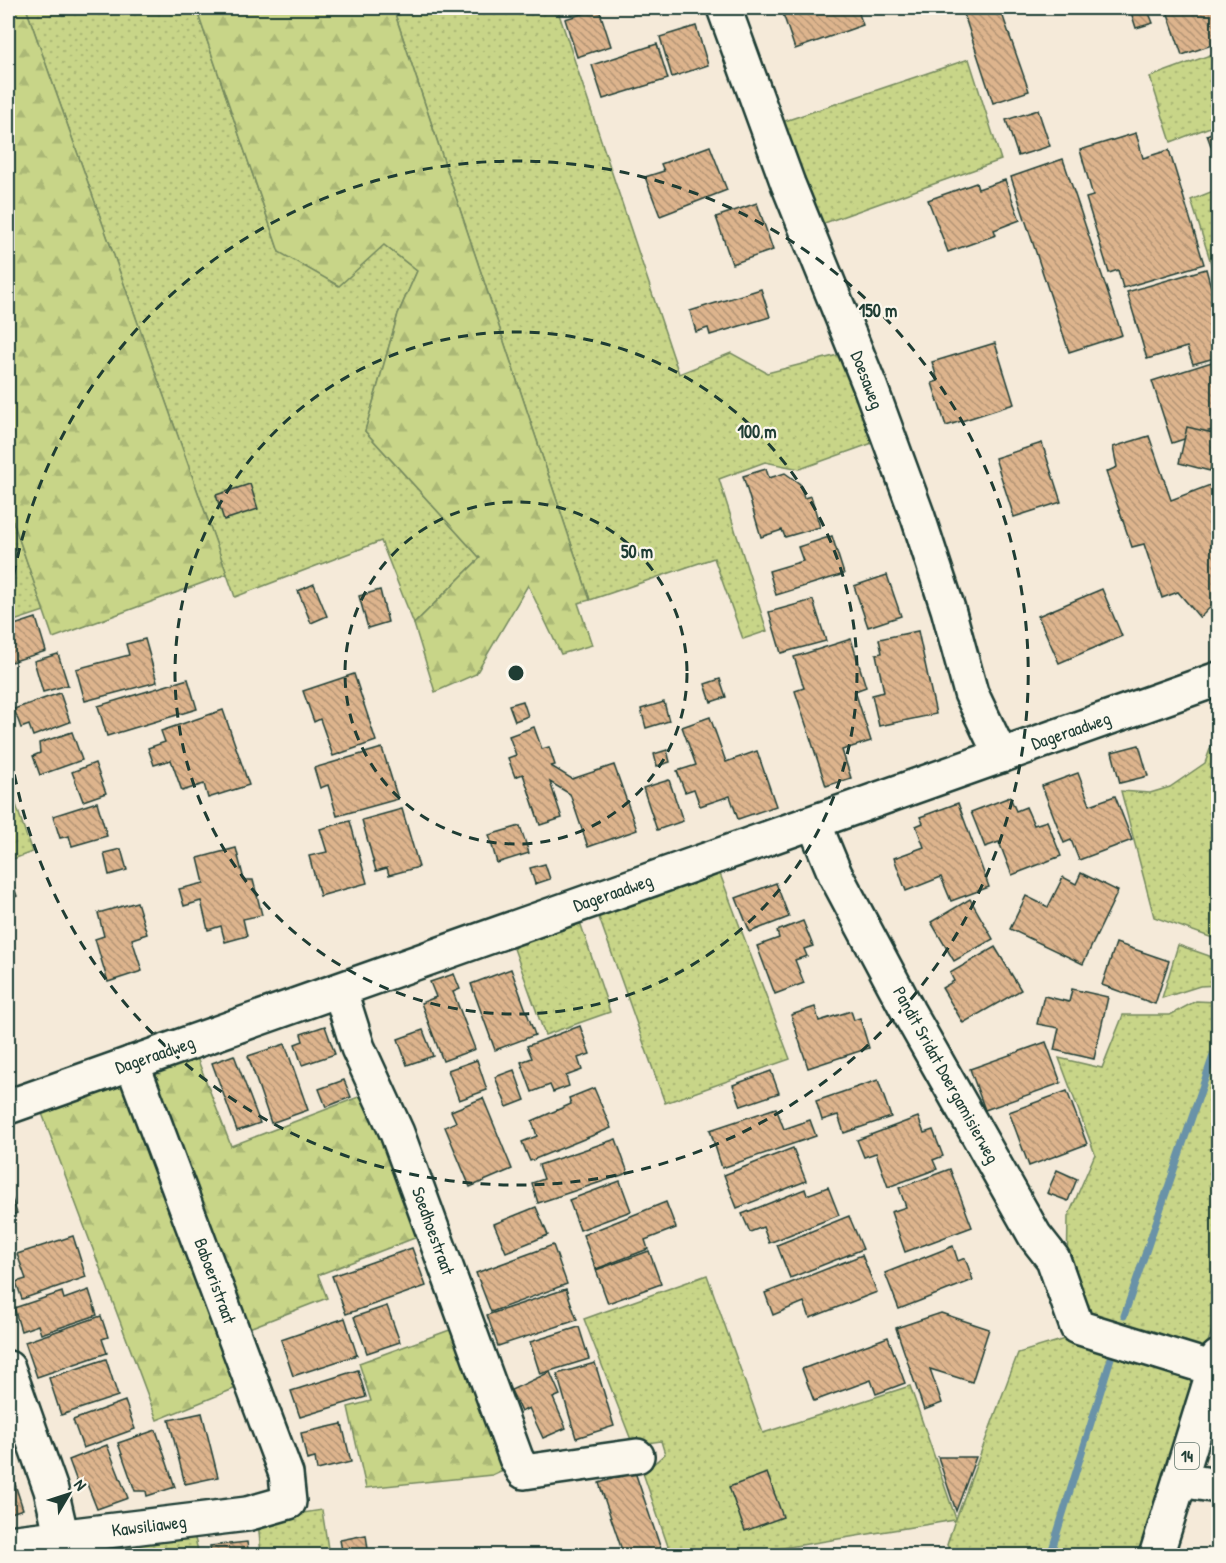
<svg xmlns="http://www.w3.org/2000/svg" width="1226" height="1563" viewBox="0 0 1226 1563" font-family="'Patrick Hand',sans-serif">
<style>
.green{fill:url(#green-dots);stroke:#74895e;stroke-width:1.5}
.forest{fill:url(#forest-firs);stroke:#74895e;stroke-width:1.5}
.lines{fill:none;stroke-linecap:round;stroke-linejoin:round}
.stream{stroke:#6992a8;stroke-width:7}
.building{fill:url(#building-back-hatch);stroke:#1f3d34;stroke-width:1.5}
.minor-casing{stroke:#1f3d34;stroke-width:38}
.major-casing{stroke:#1f3d34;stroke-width:38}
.minor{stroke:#fbf7ec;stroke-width:33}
.major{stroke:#fbf7ec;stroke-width:33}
.ring{fill:none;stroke:#1f3d34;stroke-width:3;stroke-dasharray:10 8}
.labels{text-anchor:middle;stroke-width:4.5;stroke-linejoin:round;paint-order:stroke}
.shield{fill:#fbf7ec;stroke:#61756b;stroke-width:1.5}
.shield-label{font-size:16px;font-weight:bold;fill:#1f3d34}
.street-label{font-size:18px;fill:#1f3d34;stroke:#fbf7ec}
.centre{fill:#1f3d34;stroke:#fbf7ec;stroke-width:3}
.ring-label{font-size:18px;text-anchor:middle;font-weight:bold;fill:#1f3d34;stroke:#fbf7ec;stroke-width:4.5;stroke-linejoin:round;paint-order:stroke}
</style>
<defs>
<pattern id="green-dots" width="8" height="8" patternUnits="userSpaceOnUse" patternTransform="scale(1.5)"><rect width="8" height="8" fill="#c8d588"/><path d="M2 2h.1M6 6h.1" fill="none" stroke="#abb876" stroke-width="1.8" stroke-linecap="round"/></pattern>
<pattern id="forest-firs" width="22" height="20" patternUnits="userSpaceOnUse" patternTransform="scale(1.5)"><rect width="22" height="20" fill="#c8d588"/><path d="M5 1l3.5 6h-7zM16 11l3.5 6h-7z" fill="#abb876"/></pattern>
<pattern id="building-back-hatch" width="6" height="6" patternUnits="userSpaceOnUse" patternTransform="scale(1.5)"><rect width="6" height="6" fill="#ddb48d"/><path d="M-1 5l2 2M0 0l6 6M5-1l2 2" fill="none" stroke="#b39474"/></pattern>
</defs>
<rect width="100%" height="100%" fill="#f5ead9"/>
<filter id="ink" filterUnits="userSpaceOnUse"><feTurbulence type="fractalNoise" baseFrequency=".0167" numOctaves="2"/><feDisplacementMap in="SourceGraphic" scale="12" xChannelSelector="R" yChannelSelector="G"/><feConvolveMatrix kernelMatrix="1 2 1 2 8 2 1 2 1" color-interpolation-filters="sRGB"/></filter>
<g filter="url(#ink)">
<g class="green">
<polygon points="26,8 196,8 279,252 384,245 417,271 398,314 365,431 480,558 414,624 381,541 235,597"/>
<polygon points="393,8 557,8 679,374 731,353 767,373 846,353 878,441 800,469 765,462 719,479 767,631 743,639 714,558 590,600"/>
<polygon points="1218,52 1218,124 1171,142 1150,77"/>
<polygon points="969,59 1001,160 816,226 779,123"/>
<polygon points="1218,189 1218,285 1191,200"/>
<polygon points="8,507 44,611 8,623"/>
<polygon points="1218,727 1218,940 1154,917 1121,791 1150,793 1170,787 1205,763"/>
<polygon points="8,781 32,852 8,861"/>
<polygon points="717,866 790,1059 665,1103 596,909"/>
<polygon points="578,916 610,1012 545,1035 511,940"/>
<polygon points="1178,945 1218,959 1218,985 1200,986 1162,998"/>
<polygon points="1196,1001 1218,1002 1218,1311 1203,1358 1079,1313 1067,1275 1068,1217 1095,1154 1059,1058 1102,1068 1123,1015 1170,1015"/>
<polygon points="707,1275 763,1433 910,1386 956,1519 1018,1353 1078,1335 1200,1375 1137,1555 952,1555 947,1545 955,1520 740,1555 671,1555 643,1473 665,1454 661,1441 633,1445 584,1319"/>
<polygon points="322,1510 329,1555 261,1555 258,1520"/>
<polygon points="193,1530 199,1555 90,1555 88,1545"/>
</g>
<g class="forest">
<polygon points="8,8 26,8 227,574 53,638 8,507"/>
<polygon points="196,8 393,8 590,600 578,603 592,645 561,654 528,585 476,674 435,692 414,624 480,558 365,431 398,314 417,271 384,245 339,286 279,252"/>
<polygon points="194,1050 231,1146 369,1093 425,1234 318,1275 327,1298 244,1330 147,1067"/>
<polygon points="127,1072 241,1386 157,1420 40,1108"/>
<polygon points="458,1327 507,1468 492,1475 366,1488 348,1407 371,1401 359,1363"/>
</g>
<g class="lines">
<g class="stream">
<polyline points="1124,1316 1218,1041"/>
<polyline points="1050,1556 1111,1358"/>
<polyline points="1217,1556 1218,1553"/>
</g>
</g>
<g class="building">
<polygon points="781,8 857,8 863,25 795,49"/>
<polygon points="962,8 1000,8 1029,91 993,103"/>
<polygon points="1135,8 1147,8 1153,23 1136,28 1130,9"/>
<polygon points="1166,8 1204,8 1205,11 1218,8 1218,43 1182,55"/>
<polygon points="599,9 611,46 577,57 565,19"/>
<polygon points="696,26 708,65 672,77 660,37"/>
<polygon points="657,44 668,79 603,99 592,65"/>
<polygon points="1038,110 1050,146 1018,156 1006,120"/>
<polygon points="1218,130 1218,165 1207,135"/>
<polygon points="1136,133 1143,158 1169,150 1204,264 1123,288 1118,270 1109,273 1086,198 1093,196 1080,150"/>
<polygon points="710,146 727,190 660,216 645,177 664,171 661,164"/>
<polygon points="1063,159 1122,335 1069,352 1011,177"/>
<polygon points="1005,180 1020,220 994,230 996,235 948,252 928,200 976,183 978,189"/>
<polygon points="757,203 773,250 732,264 716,217"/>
<polygon points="1206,269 1218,312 1218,334 1211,336 1218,357 1193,364 1187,347 1147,359 1127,292"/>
<polygon points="761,289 770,317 710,335 708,328 696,332 690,311"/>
<polygon points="995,343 1014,404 946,426 932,383 938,381 932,362"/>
<polygon points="1218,360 1218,428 1172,443 1152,381"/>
<polygon points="1187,427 1213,433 1214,427 1218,428 1218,460 1213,458 1210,471 1179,463"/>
<polygon points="1149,436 1171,500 1218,482 1218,599 1200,618 1178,592 1162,598 1144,544 1132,547 1106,472 1117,467 1113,447"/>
<polygon points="1042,443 1061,502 1014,517 995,458"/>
<polygon points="766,469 769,478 785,473 800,484 804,498 811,496 820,527 785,537 782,530 761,537 743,476"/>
<polygon points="250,484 258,509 224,520 216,495"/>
<polygon points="832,536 844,574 776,595 769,571 803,561 798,547"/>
<polygon points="887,575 901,616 868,627 854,586"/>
<polygon points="314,584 327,616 311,623 298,591"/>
<polygon points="1102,589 1122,636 1059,663 1038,616"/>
<polygon points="380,590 388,622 368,628 359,596"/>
<polygon points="813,600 826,641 781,653 769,612"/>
<polygon points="36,618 46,651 8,663 8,627"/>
<polygon points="918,631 936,714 879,726 872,695 884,692 876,654 882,653 879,639"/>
<polygon points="145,639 157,682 85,701 76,669 129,655 126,644"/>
<polygon points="851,639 866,687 855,691 871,741 842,750 851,778 826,786 795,691 804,688 794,657"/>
<polygon points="58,654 68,685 43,692 34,661"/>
<polygon points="354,674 376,741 333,756 320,719 314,722 303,691"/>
<polygon points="188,679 197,709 107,736 98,706"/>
<polygon points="720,679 726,697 711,702 705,684"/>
<polygon points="60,693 70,722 33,736 29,725 21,728 14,709"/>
<polygon points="523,701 528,716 515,721 509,705"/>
<polygon points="664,702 669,721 646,728 641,709"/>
<polygon points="223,710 249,785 208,798 204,784 182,791 171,760 154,765 148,748 165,742 161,731"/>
<polygon points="710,717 726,762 757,751 776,806 738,819 730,796 700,806 694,789 685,792 677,771 696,765 682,727"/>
<polygon points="534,727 542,749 549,747 555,765 551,766 572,779 614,765 637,830 588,847 570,794 550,782 562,818 540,825 523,774 515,777 508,758 516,755 509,736"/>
<polygon points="72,732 82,760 40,775 33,756 40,753 39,743"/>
<polygon points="1139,745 1148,776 1120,783 1112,752"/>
<polygon points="382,748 398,799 337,816 328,785 320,788 314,768"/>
<polygon points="667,750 670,762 657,766 654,754"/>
<polygon points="95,763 106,793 83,801 72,772"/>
<polygon points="1078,773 1090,805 1115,796 1132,840 1079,860 1071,840 1064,843 1042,786"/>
<polygon points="669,780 683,821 657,830 643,788"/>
<polygon points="1010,797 1016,811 1026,807 1034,825 1047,821 1061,856 1012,875 999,842 985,847 971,812"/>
<polygon points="97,802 107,836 72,846 69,836 60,838 53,816"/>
<polygon points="958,803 989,887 951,901 941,877 906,891 894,858 924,847 916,826 923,823 920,817"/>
<polygon points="402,809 419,867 389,875 387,868 376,871 362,820"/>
<polygon points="350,821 367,883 320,896 309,856 327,852 320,829"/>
<polygon points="520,826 529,853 497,863 489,835"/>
<polygon points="236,848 244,880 253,880 262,915 243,919 247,936 225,942 221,926 208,930 201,901 184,906 179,889 204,883 198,858"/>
<polygon points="121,849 127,870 109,875 104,853"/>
<polygon points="545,864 550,879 535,884 530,868"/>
<polygon points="8,872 17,896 8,900"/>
<polygon points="1081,873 1118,891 1083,964 1010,929 1026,896 1048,907 1063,877 1076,884"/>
<polygon points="776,883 789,917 750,932 736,898"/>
<polygon points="970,899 993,939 954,961 931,922"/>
<polygon points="137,902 147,934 132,939 142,971 108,982 95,939 104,936 98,913"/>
<polygon points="803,921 813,946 804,949 807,956 795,960 804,983 775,994 757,946 779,938 777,931"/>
<polygon points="1116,943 1169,961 1155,1004 1102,985"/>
<polygon points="995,947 1021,990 963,1023 942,988 954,981 950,973"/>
<polygon points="511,969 535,1035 495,1050 471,984"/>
<polygon points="454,974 460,989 453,992 475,1049 443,1061 421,1003 436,997 430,982"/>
<polygon points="1072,989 1108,997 1094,1059 1054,1050 1059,1028 1037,1024 1044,996 1069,1002"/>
<polygon points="815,1007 819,1021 851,1011 854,1020 860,1018 869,1048 808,1068 791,1015"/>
<polygon points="325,1026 335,1054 302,1065 295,1044 303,1041 301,1034"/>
<polygon points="580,1026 590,1054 578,1058 582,1070 566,1076 569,1086 553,1092 550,1085 532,1092 521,1062 532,1058 527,1046"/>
<polygon points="423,1030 433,1056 407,1065 398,1039"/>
<polygon points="1046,1042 1061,1083 985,1110 970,1069"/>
<polygon points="285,1044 308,1110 271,1123 248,1056"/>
<polygon points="234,1055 260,1123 237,1131 212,1063"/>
<polygon points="477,1060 487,1090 459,1100 448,1070"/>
<polygon points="514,1070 525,1100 507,1107 495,1077"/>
<polygon points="771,1071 779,1093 741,1106 733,1085"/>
<polygon points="344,1080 351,1097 326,1107 319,1089"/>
<polygon points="878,1080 891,1117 844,1133 838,1115 822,1120 816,1101"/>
<polygon points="594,1088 611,1128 530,1161 522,1142 537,1136 532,1121 571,1104 569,1098"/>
<polygon points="1067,1091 1087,1144 1029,1166 1009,1112"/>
<polygon points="483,1098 512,1169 470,1187 445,1127 456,1122 451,1111"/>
<polygon points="776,1108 784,1129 810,1120 816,1136 722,1168 710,1130"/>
<polygon points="918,1117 924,1133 933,1130 943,1156 933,1160 937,1169 888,1187 876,1153 864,1157 857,1140"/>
<polygon points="616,1139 628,1173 538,1203 532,1183 544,1179 539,1165"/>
<polygon points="793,1148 806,1181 737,1208 724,1175"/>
<polygon points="950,1169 972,1227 905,1252 891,1212 906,1207 899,1188"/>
<polygon points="1057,1170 1077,1179 1068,1201 1047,1193"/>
<polygon points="620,1181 631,1211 580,1230 569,1200"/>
<polygon points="828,1187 839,1215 769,1243 763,1227 750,1232 742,1214 805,1189 807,1195"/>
<polygon points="8,1188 17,1213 8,1217"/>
<polygon points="666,1202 676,1228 645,1240 648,1249 596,1269 583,1235"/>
<polygon points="536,1207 548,1235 506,1252 494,1224"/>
<polygon points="849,1216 863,1249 790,1278 777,1245"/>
<polygon points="73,1236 86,1277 22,1299 16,1282 26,1279 17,1254"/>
<polygon points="553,1245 567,1284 491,1312 476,1273"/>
<polygon points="953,1246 958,1261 965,1258 973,1280 899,1309 885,1273"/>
<polygon points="412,1248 426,1286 346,1314 332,1276"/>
<polygon points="649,1251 661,1284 608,1303 596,1270"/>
<polygon points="862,1255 877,1292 810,1318 804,1302 773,1315 765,1293"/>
<polygon points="566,1289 577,1320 498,1346 487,1315"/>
<polygon points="89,1290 97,1315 41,1334 38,1325 21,1331 14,1308 62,1292 64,1299"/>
<polygon points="387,1306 400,1342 367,1353 354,1317"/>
<polygon points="941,1313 989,1329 972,1382 930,1369 942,1403 924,1410 896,1328"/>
<polygon points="101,1316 108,1337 102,1339 107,1353 37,1377 25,1342"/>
<polygon points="345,1318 357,1355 293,1376 281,1340"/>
<polygon points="579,1327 589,1359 540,1374 530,1342"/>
<polygon points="888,1337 905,1383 876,1394 871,1380 814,1401 802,1369"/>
<polygon points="106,1359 118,1396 61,1415 49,1378"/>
<polygon points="595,1363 614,1426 576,1438 557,1374"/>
<polygon points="358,1370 366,1397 300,1417 291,1391"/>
<polygon points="550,1372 560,1395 553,1398 566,1428 543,1438 529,1408 521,1412 511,1390"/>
<polygon points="125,1401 135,1429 83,1448 73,1420"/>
<polygon points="202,1413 218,1477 185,1484 169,1420"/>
<polygon points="342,1424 351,1462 317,1470 315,1458 307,1460 301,1433"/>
<polygon points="156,1430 175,1487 147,1496 146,1491 135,1491 118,1443"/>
<polygon points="107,1445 128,1498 97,1509 87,1484 79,1487 69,1460"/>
<polygon points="938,1457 976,1457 956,1511"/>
<polygon points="635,1472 663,1555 624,1556 599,1483"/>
<polygon points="767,1473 783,1517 745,1531 729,1487"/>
<polygon points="13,1478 23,1509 8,1514 8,1480"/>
<polygon points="366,1535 369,1556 343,1556 340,1540"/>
<polygon points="247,1542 249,1556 211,1556 210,1546"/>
</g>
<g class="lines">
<g class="minor-casing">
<g id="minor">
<polyline points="724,8 788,184 870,386 918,517 948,609 971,693 1001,756"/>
<polyline points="814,823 835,874 908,1011 1035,1236 1053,1259 1077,1327 1214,1369"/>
<polyline points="340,991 358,1048 397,1133 516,1458 524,1472 637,1456"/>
<polyline points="8,1107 1218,679"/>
<polyline points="8,1368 51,1490 62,1538"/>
<polyline points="1180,1480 1218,1486"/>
<polyline points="8,1543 247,1514 289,1502 286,1474 132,1063"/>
</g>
</g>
<g class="major-casing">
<polyline id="major" points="1156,1556 1218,1357"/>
</g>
<use href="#minor" class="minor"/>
<use href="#major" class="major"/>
</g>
</g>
<g class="ring">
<circle cx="516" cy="673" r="171"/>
<circle cx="516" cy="673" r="341"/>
<path d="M8 611A512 512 0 1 1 8 735"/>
</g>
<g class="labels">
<rect class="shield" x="1175" y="1443" width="24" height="26" rx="4.5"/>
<g class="shield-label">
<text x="1187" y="1462">14</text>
</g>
<g class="street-label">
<text transform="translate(867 380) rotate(69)" y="6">Doesaweg</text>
<text transform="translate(1071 731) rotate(-19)" y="6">Dageraadweg</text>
<text transform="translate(613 893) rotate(-19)" y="6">Dageraadweg</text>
<text transform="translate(155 1055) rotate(-19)" y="6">Dageraadweg</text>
<text transform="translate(946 1075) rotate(61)" y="6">Pandit Sridat Doergamisierweg</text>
<text transform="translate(433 1231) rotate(70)" y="6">Soedhoestraat</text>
<text transform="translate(215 1281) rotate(70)" y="6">Baboeristraat</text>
<text transform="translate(149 1526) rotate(-7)" y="6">Kawsiliaweg</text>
</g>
</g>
<circle cx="516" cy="673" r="9" class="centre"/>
<g class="ring-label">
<text x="878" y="317">150 m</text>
<text x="757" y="438">100 m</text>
<text x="637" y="558">50 m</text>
</g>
<rect width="1226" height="1563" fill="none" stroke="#fbf7ec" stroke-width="30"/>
<rect x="15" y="15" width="1196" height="1533" fill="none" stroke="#1f3d34" stroke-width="2" filter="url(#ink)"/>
<g transform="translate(69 1494) rotate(51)" stroke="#fbf7ec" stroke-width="4.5" paint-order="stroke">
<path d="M0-4.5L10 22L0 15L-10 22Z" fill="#1f3d34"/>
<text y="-9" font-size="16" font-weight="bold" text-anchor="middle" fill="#1f3d34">N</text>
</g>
</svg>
